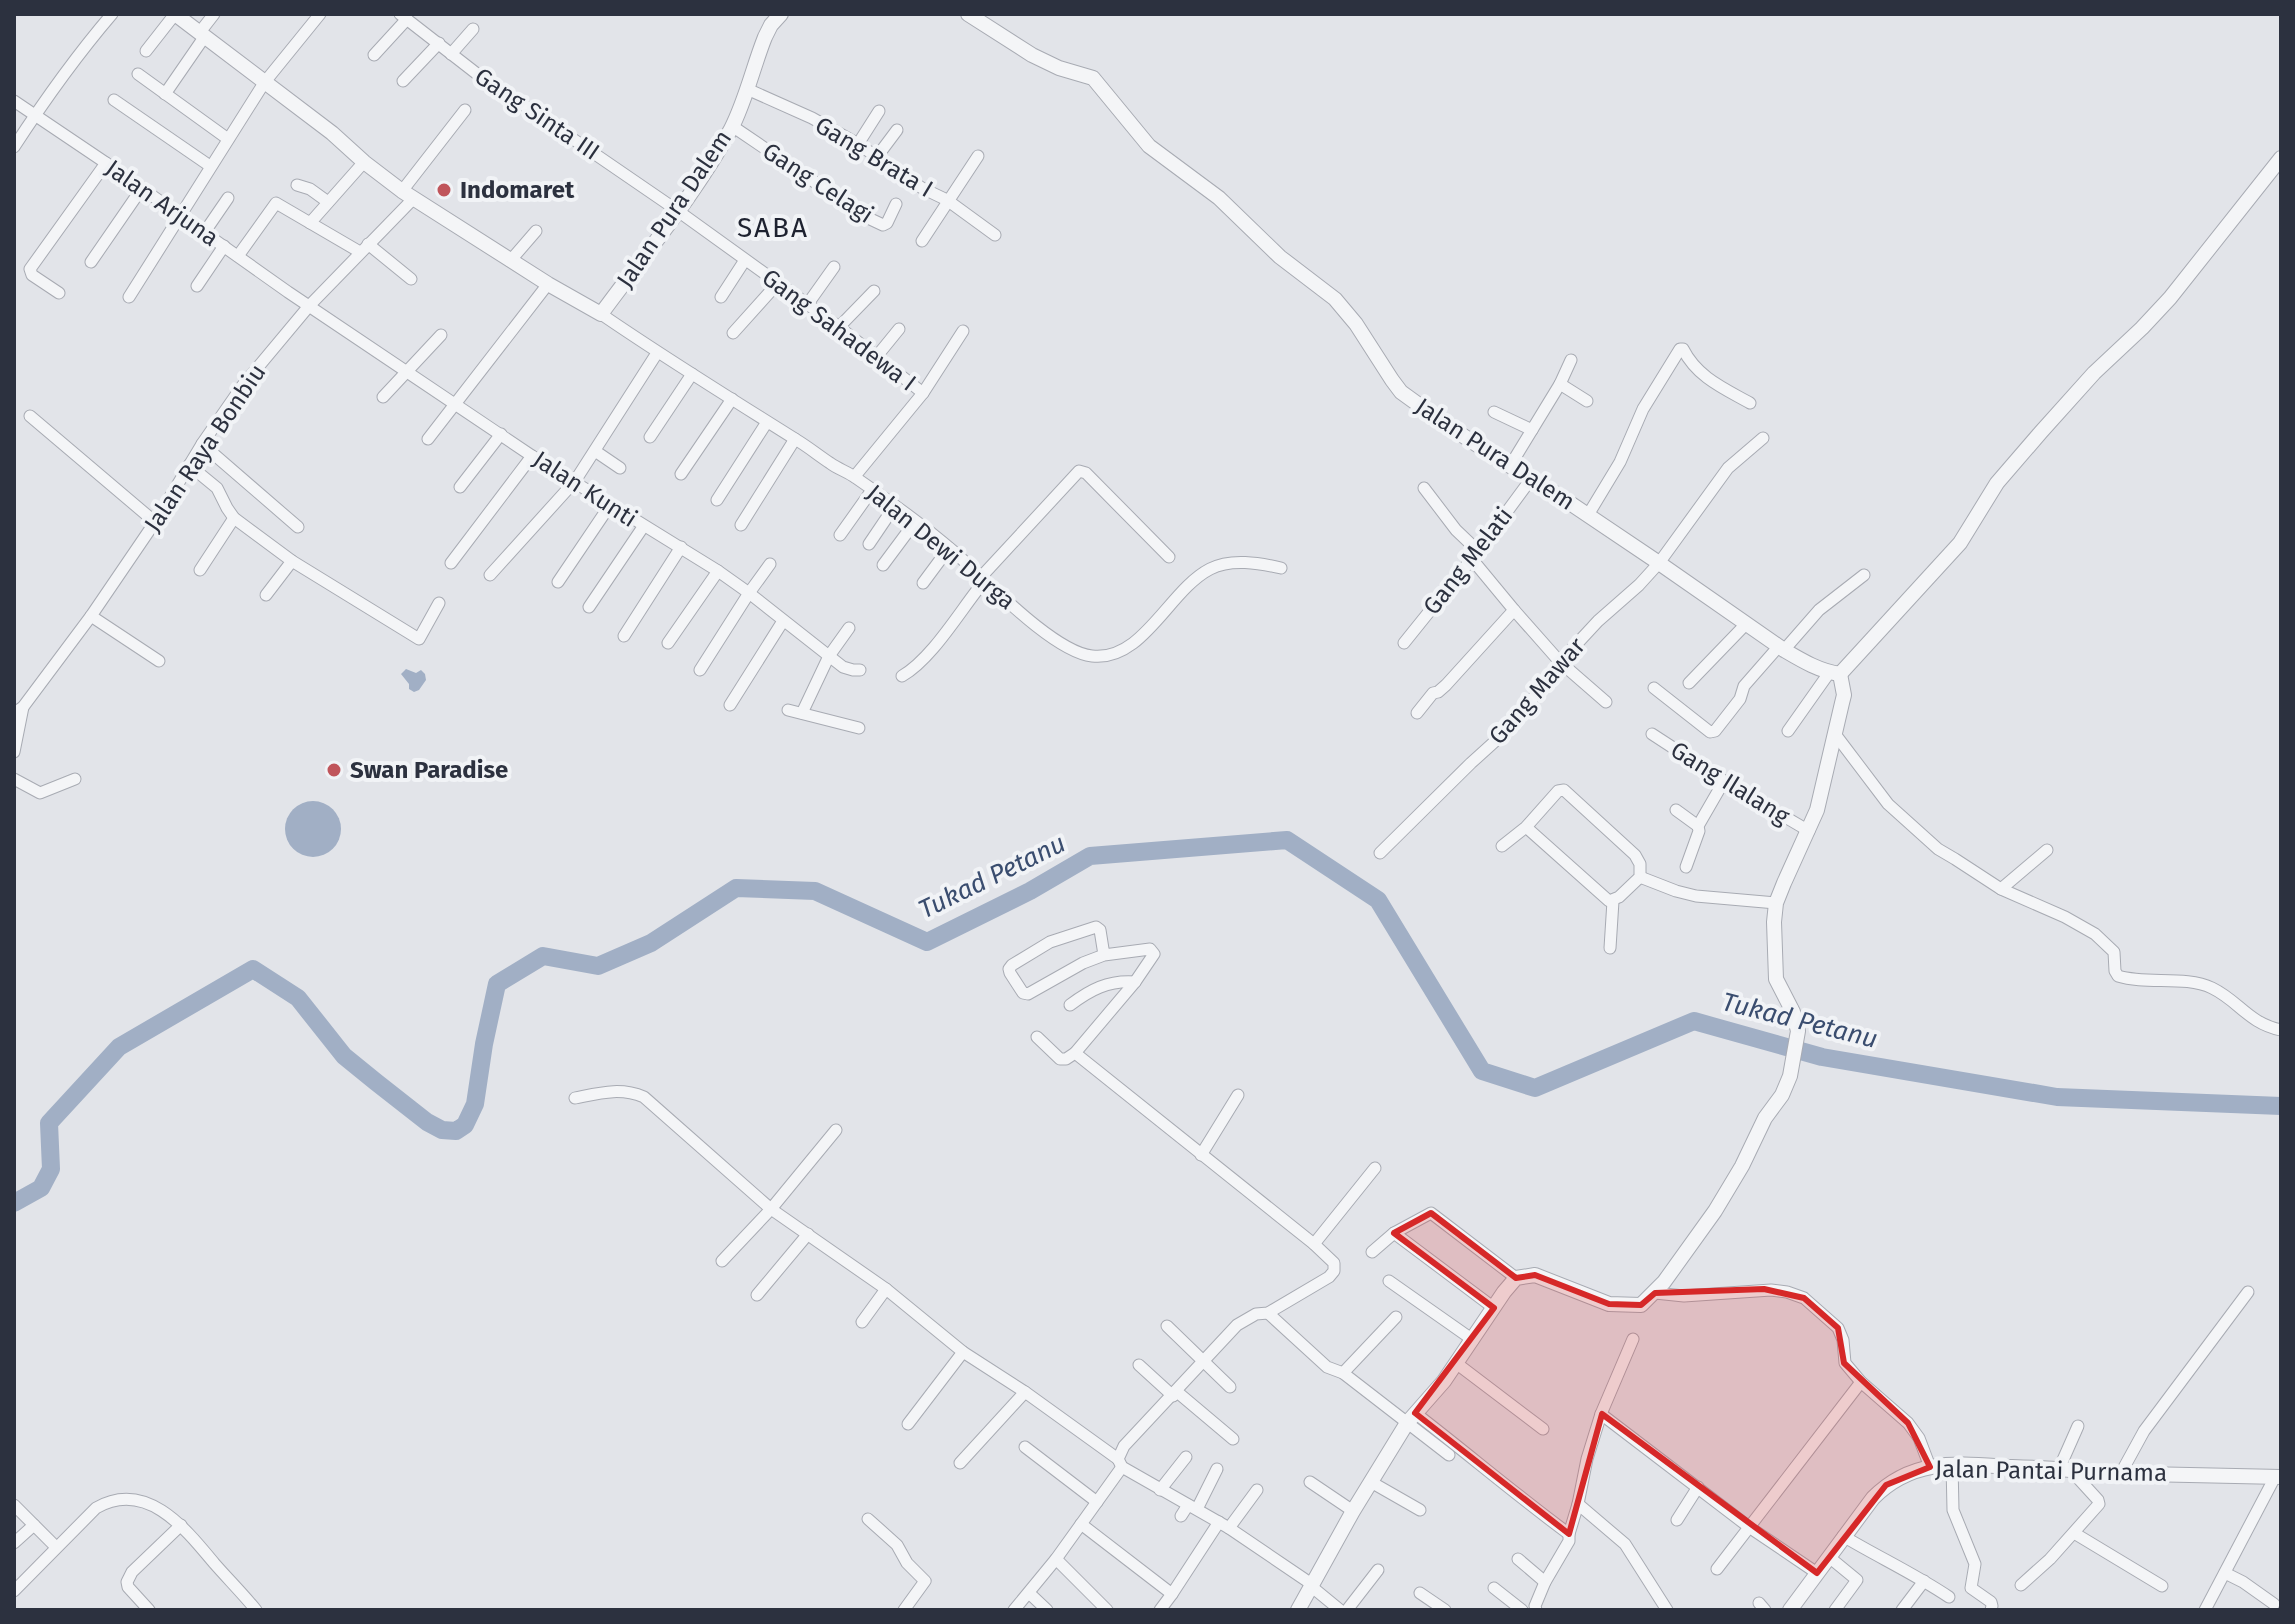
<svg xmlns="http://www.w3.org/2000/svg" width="2295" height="1624" viewBox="0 0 2295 1624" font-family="'Fira Sans',sans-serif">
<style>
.water{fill:#a1afc5}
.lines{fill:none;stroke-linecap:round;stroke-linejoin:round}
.river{stroke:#a1afc5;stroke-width:18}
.minor-casing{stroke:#a8abb3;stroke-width:13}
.tertiary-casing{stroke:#a8abb3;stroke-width:16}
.minor{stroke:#f4f5f7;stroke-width:11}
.tertiary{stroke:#f4f5f7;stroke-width:14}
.marked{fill:#d62828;fill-opacity:0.2;stroke:#d62828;stroke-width:6;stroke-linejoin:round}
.poi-dot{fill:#c0555b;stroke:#f1f3f6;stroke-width:3}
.labels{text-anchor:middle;stroke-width:8;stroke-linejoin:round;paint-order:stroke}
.street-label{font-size:24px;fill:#2c313f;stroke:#f1f3f6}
.poi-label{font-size:24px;font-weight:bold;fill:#2c313f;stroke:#f1f3f6;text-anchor:start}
.water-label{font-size:26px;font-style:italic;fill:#3a4d6f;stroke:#f1f3f6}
.quarter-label{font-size:28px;letter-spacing:2px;fill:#1e2230;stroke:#f1f3f6}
</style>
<rect width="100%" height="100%" fill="#e2e4e9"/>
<g class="water">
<polygon points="406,669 416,673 421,670 425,674 426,680 419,690 414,692 409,689 409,684 401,674"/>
<circle cx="313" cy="829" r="28"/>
</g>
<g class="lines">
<polyline class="river" points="14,1203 41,1188 51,1169 49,1123 119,1047 253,969 298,998 344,1056 376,1082 427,1122 442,1130 456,1131 465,1125 475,1104 484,1044 497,984 543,956 598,966 651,943 736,888 815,891 927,942 1030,891 1090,856 1287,840 1378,900 1482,1071 1535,1088 1694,1021 1822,1057 2057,1097 2281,1106"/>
<g class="minor-casing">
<g id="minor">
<polyline points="400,14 490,84 522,104 678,211 839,327 923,393"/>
<polyline points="200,32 214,14"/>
<polyline points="146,51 175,14"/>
<polyline points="451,54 473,29"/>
<polyline points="374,55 407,19"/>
<polyline points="138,74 228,139"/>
<polyline points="403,81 439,43"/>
<polyline points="747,89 812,118 858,144 922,188 947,200 995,235"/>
<polyline points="165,94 205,36"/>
<polyline points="114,100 210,166"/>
<polyline points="14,101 106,163 288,292 532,456 718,571 749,593 843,667 853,670 860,670"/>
<polyline points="732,126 866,217 883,225 887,223 896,204"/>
<polyline points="858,144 879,111"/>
<path d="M14 147C44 101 76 56 112 14"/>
<polyline points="876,158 897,130"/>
<polyline points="297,185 310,189 328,202"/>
<polyline points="402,191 465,110"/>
<polyline points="310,223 364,162"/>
<polyline points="204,233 228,198"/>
<polyline points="922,241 978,156"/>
<polyline points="368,244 411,279"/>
<polyline points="238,256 276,203 360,252"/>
<polyline points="510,261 536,231"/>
<polyline points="91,262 142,188"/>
<polyline points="197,286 224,246"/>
<polyline points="59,293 32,275 30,269 106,163"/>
<polyline points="129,297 264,83 320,14"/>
<polyline points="721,297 745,260"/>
<polyline points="807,305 834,267"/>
<path d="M601 314C665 358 730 398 795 439 807 446 818 455 830 463 838 469 848 472 856 478 888 500 924 526 953 551 984 578 1053 652 1092 656 1143 662 1169 590 1210 569 1231 558 1259 563 1281 568"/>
<polyline points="839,327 874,291"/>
<polyline points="733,333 777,284"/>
<polyline points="877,356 899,329"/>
<polyline points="1560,384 1587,401"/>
<polyline points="383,397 441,335"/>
<polyline points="1494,412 1532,430"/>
<polyline points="30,416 155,522"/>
<polyline points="650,437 692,374"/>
<polyline points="428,439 548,284"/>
<polyline points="202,444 298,527"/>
<polyline points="595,451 620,468"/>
<polyline points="189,465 217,488 227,508 234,518 292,561 419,639 439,603"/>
<polyline points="1510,466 1560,384 1571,360"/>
<polyline points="681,474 732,399"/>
<polyline points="855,476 923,393 963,331"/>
<polyline points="460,487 501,434"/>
<polyline points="1424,488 1456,530 1478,551"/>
<polyline points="717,500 767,422"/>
<path d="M1588 515 1620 462 1643 409 1680 349H1683C1697 377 1723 388 1750 403"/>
<polyline points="741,525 795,439"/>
<polyline points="840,535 872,490"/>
<polyline points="869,544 894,507"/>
<polyline points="451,563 532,456"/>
<polyline points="883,565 915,522"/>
<polyline points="200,570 234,518"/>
<polyline points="490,575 575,481 657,353"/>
<polyline points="981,577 1079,471 1086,473 1169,557"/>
<polyline points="558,582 610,505"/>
<polyline points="923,583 949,548"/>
<polyline points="266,595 292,561"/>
<polyline points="589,607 643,527"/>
<polyline points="1514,610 1560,662 1606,702"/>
<polyline points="91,616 159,661"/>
<polyline points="624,636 681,547"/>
<polyline points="668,643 718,571"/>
<polyline points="1404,643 1478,551 1531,479"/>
<polyline points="1784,650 1819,610 1864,575"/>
<polyline points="700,670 749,593 770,564"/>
<path d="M902 676C933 658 961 609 985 580"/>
<polyline points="1689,683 1745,625"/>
<polyline points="1654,688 1710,732 1715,731 1740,699 1744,686 1779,646"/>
<polyline points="730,705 783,621"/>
<polyline points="788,710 859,728"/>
<polyline points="14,713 23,707 91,616 155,522 202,444 243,385 309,306 414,198"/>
<polyline points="802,713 829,656 849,628"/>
<polyline points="1417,713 1433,693 1438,692 1446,685 1514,610 1471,558"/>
<polyline points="1788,731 1829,673"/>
<polyline points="1652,734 1724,781 1809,831"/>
<path d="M1835 734 1888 804 1938 849 1955 859 2001 889 2065 917 2095 934 2114 952 2115 971 2118 976C2147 985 2185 975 2212 988 2239 1001 2248 1023 2281 1030"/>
<polyline points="14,752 23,707"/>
<polyline points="14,779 40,793 75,779"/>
<polyline points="1676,810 1698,826"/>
<polyline points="1502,846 1526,827 1558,791 1564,790 1635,855 1640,864 1640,877 1619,897 1609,901 1526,827"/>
<polyline points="1380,853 1471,763 1513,725 1560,662 1598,621 1639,585 1659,563 1728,468 1763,438"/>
<polyline points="1686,867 1699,831 1698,826 1724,781"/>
<polyline points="1640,877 1676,891 1696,896 1776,903"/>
<polyline points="2001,889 2047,850"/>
<polyline points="1610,948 1613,901"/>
<path d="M1070 1005C1090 990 1108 980 1135 982"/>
<polyline points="1037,1037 1060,1059 1066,1059 1075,1053 1314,1244 1334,1263 1334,1271 1329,1277 1268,1313 1256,1314 1237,1325 1124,1446 1118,1459 1122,1467 1229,1528 1313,1585"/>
<polyline points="1075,1053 1135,982 1154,954 1150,949 1104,955 1083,963 1028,994 1023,993 1010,973 1009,969 1012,965 1050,942 1096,927 1100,930 1104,955"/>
<path d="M575 1098C600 1093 620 1087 644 1097L771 1209 886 1289 963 1352 1025 1392 1118 1459"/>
<polyline points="1201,1155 1238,1095"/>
<polyline points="1394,1233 1494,1308"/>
<polyline points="1314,1244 1375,1168"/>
<polyline points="1372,1252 1394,1233 1431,1213 1516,1278"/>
<polyline points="722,1261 771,1209 836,1130"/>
<polyline points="1389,1281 1473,1340"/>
<polyline points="1655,1293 1684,1296 1771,1290 1787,1292 1804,1298 1838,1328 1843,1340 1845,1363 1861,1382 1908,1423 1919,1438 1930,1467"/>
<polyline points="757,1295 808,1234"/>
<polyline points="1268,1313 1327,1367 1343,1373 1449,1455"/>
<polyline points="862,1322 886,1289"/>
<polyline points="1167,1326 1230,1387"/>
<polyline points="1456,1363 1543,1429"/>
<polyline points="1139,1365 1173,1396"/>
<polyline points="1343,1373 1396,1317"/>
<polyline points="1176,1391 1233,1439"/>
<path d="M1415 1413C1467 1453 1516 1495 1569 1534"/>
<polyline points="1601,1414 1749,1527 1817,1573"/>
<polyline points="908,1424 963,1352"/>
<polyline points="1025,1447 1097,1502"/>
<polyline points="960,1463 1025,1392"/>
<polyline points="1952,1464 1953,1510 1975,1564 1971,1588 1991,1602 1992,1606 1991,1610"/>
<polyline points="2059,1469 2078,1426"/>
<polyline points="2121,1473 2144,1431 2248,1292"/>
<polyline points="1310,1482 1353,1511"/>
<polyline points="1371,1482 1420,1510"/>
<polyline points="1160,1490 1186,1457"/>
<polyline points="1578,1504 1625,1544 1667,1610"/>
<polyline points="14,1505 56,1547"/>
<polyline points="1197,1509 1217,1469"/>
<polyline points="1181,1516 1188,1505"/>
<polyline points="868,1519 897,1545 907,1563 925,1581 904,1610"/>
<polyline points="1677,1520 1698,1487"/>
<polyline points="1081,1524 1172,1594 1219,1522"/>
<polyline points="1229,1528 1257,1490"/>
<polyline points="2074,1533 2162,1586"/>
<path d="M1843 1536C1878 1557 1915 1574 1949 1597"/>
<polyline points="14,1543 34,1525"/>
<polyline points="1829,1557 1857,1580 1835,1610"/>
<polyline points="1056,1559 1107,1610"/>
<polyline points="1518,1559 1545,1582"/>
<polyline points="1717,1569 1861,1382"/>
<polyline points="2225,1573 2243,1582 2274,1604"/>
<polyline points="2021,1585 2050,1559 2099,1504 2098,1500 2077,1477 2077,1470"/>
<polyline points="1312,1587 1340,1610"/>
<polyline points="1494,1588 1522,1610"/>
<path d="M14 1591 96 1508C146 1479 185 1528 214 1563 228 1579 243 1594 256 1610"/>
<polyline points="1029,1593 1047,1610"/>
<polyline points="1420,1593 1445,1610"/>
<polyline points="1759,1603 1765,1610"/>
<polyline points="149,1610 128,1587 127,1582 132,1572 181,1525"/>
<polyline points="1014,1610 1056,1559 1122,1467"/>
<polyline points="1160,1610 1172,1594"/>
<polyline points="1347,1610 1378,1570"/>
<polyline points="1536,1610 1535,1606 1545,1582 1569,1541 1569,1534 1578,1504 1587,1459 1601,1414 1633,1339"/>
<polyline points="1902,1610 1924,1581"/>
<polyline points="2205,1610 2275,1477"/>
</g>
</g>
<g class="tertiary-casing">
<g id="tertiary">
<path d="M175 14 332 133 364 162 402 191 548 284 601 314C645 254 695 195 731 129 746 100 753 67 765 37L771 25 781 14"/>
<path d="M968 14 1032 55 1059 68 1093 78 1149 146 1219 198 1280 257 1335 299 1356 324 1392 380 1401 392 1448 426 1510 466 1555 493 1659 563 1784 650C1801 660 1819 671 1840 674"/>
<polyline points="1840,674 1960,543 1997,483 2041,432 2094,373 2142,328 2170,298 2281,158"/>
<polyline points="1298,1610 1353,1511 1407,1423 1444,1381 1504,1292 1516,1278 1535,1275 1609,1304 1641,1305 1664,1282 1715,1211 1742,1166 1765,1118 1782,1095 1790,1076 1798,1031 1793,1012 1776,979 1774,922 1776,903 1784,883 1817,810 1842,703 1844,695 1840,674"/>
<path d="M1790 1610 1873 1498C1914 1457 1959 1464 2012 1467 2041 1468 2070 1469 2098 1473L2281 1477"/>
</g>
</g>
<use href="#minor" class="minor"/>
<use href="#tertiary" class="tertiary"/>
</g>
<path class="marked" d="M1431 1213 1516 1278 1535 1275 1609 1304 1641 1305 1655 1293 1764 1289 1804 1298 1838 1328 1844 1363 1908 1423 1930 1467 1886 1485 1817 1573 1602 1414 1569 1534 1415 1413 1494 1308 1394 1233Z"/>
<g class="poi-dot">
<circle cx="444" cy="190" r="8"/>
<circle cx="334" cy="770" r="8"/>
</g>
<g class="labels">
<g class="street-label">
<text transform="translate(537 114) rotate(34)" y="8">Gang Sinta III</text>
<text transform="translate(874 157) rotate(31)" y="8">Gang Brata I</text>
<text transform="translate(818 183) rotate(33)" y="8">Gang Celagi</text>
<text transform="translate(162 203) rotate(35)" y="8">Jalan Arjuna</text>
<text transform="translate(674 209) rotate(-56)" y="8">Jalan Pura Dalem</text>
<text transform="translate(839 330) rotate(37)" y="8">Gang Sahadewa I</text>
<text transform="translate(205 448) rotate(-56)" y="8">Jalan Raya Bonbiu</text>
<text transform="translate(1495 454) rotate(33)" y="8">Jalan Pura Dalem</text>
<text transform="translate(585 489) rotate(33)" y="8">Jalan Kunti</text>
<text transform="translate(941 547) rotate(39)" y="8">Jalan Dewi Durga</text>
<text transform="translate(1468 561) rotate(-52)" y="8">Gang Melati</text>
<text transform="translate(1537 691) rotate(-49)" y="8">Gang Mawar</text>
<text transform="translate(1730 783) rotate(32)" y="8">Gang Ilalang</text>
<text transform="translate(2051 1471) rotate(1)" y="8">Jalan Pantai Purnama</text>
</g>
<g class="poi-label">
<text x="460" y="198">Indomaret</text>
<text x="350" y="778">Swan Paradise</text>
</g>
<g class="water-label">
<text transform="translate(992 876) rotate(-26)" y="9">Tukad Petanu</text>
<text transform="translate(1800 1020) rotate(14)" y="9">Tukad Petanu</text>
</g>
<g class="quarter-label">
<text x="773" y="237">SABA</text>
</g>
</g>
<rect width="2295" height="1624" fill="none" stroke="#2c313f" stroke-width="32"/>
</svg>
